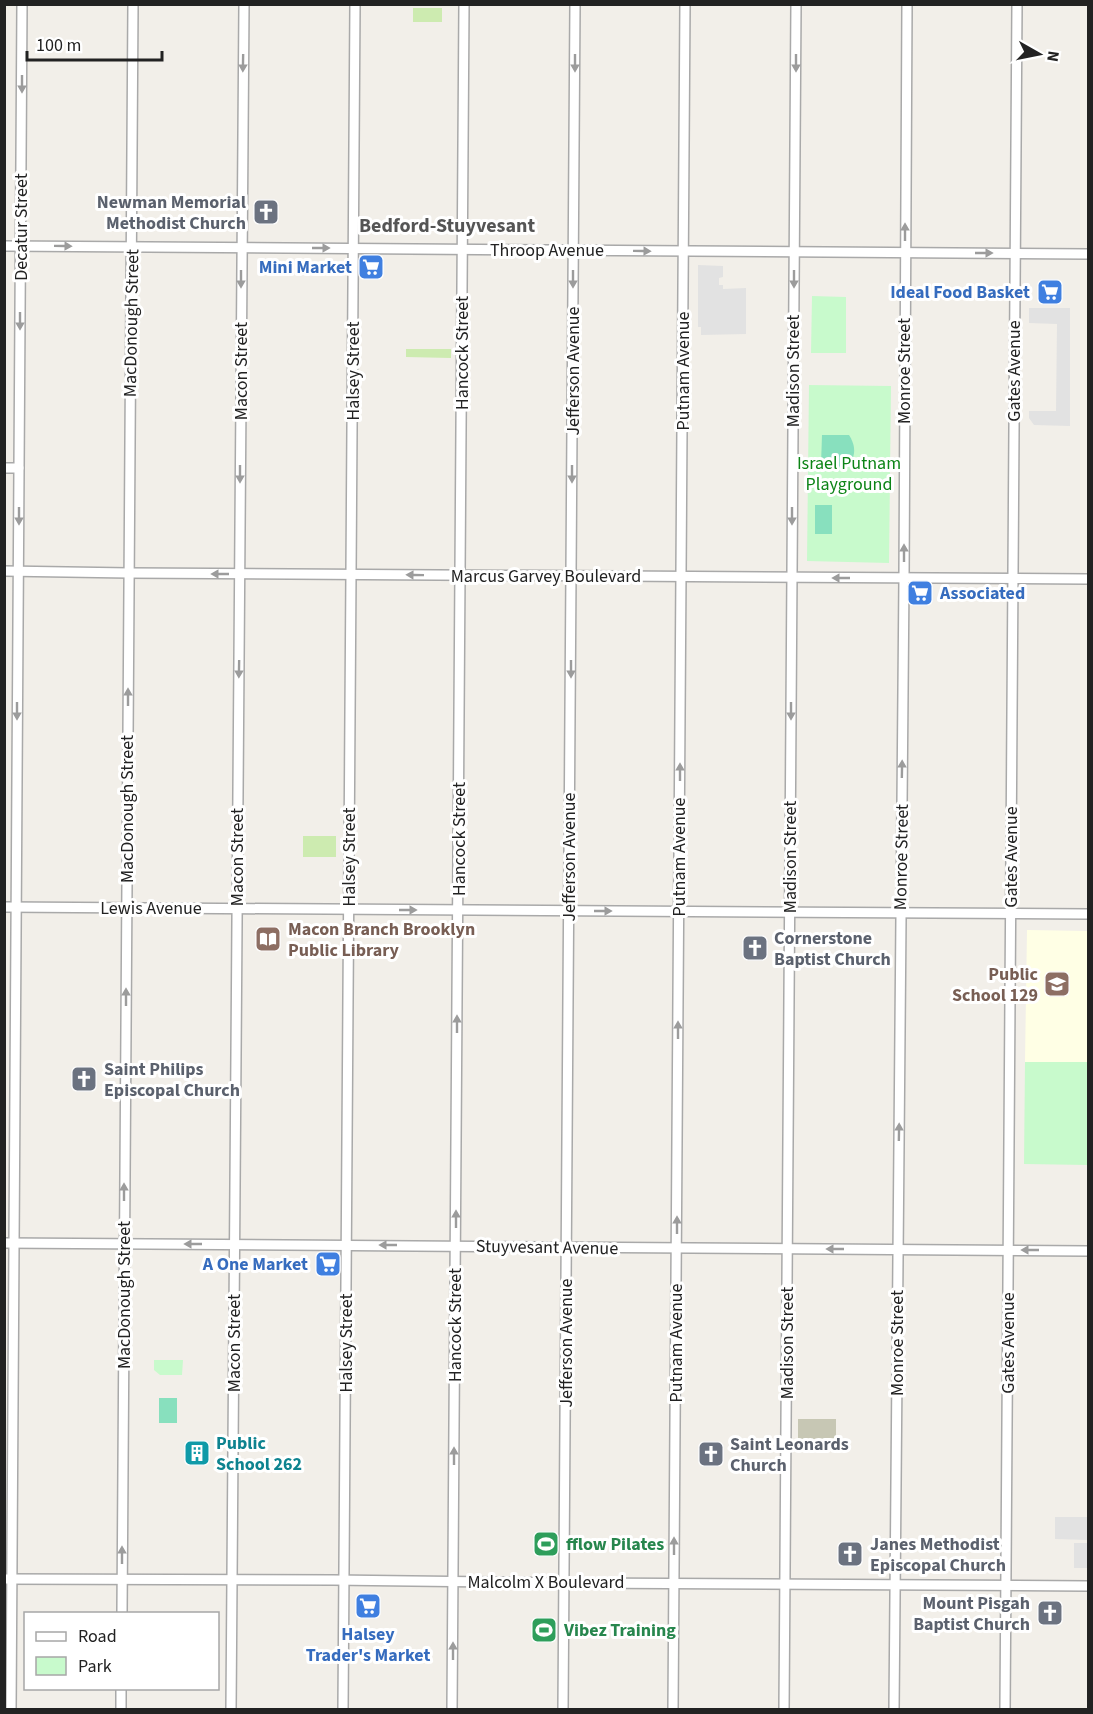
<svg xmlns="http://www.w3.org/2000/svg" width="1093" height="1714" viewBox="0 0 1093 1714" font-family="'Source Sans 3',sans-serif">
<style>
.education{fill:#ffffe5}
.construction{fill:#c7c7b4}
.grass{fill:#cdebb0}
.park{fill:#c8facc}
.pitch{fill:#88e0be}
.parking{fill:#e2e2e2}
.lines{fill:none;stroke-linecap:round;stroke-linejoin:round}
.minor-casing{stroke:#a9a9a9;stroke-width:12}
.minor{stroke:#fff;stroke-width:9}
.oneway{fill:#9c9c9c}
.labels{text-anchor:middle;stroke-width:6;stroke-linejoin:round;paint-order:stroke}
.worship-label{font-size:18px;font-weight:bold;fill:#5b616d;stroke:#fff;text-anchor:start}
.street-label{font-size:18px;fill:#222;stroke:#fff}
.shop-label{font-size:18px;font-weight:bold;fill:#366cbe;stroke:#fff;text-anchor:end}
.park-label{font-size:18px;fill:#0c8416;stroke:#fff}
.education-label{font-size:18px;font-weight:bold;fill:#785e54;stroke:#fff;text-anchor:start}
.culture-label{font-size:18px;font-weight:bold;fill:#0d838f;stroke:#fff;text-anchor:start}
.leisure-label{font-size:18px;font-weight:bold;fill:#27864d;stroke:#fff;text-anchor:start}
.neighbourhood-label{font-size:20px;font-weight:bold;fill:#555;stroke:#fff}
</style>
<rect width="100%" height="100%" fill="#f2efe9"/>
<polygon class="education" points="1027,930 1088,931 1088,1062 1025,1062"/>
<rect class="construction" x="798" y="1419" width="38" height="26"/>
<g class="grass">
<rect x="413" y="8" width="29" height="14"/>
<polygon points="406,349 451,349 451,358 406,357"/>
<rect x="303" y="836" width="33" height="21"/>
</g>
<g class="park">
<polygon points="812,296 846,297 846,353 811,353"/>
<polygon points="809,385 891,386 889,563 807,561"/>
<polygon points="1025,1062 1088,1062 1088,1165 1024,1164"/>
<polygon points="154,1360 183,1360 182,1375 160,1375 154,1370"/>
</g>
<g class="pitch">
<path d="M822 435H849C864 458 844 477 821 465Z"/>
<rect x="815" y="505" width="17" height="29"/>
<rect x="159" y="1398" width="18" height="25"/>
</g>
<g class="parking">
<polygon points="698,265 723,266 723,277 719,278 719,285 723,285 723,289 746,288 746,334 701,335 701,327 698,327"/>
<polygon points="1029,308 1070,308 1070,426 1034,425 1029,418 1029,411 1056,411 1057,324 1029,323"/>
<polygon points="1055,1517 1088,1517 1088,1540 1055,1539"/>
<rect x="1074" y="1543" width="14" height="25"/>
</g>
<g class="lines">
<g class="minor-casing">
<g id="minor">
<polyline points="4,246 1088,254"/>
<polyline points="4,468 19,468"/>
<polyline points="4,571 129,573 1088,579"/>
<polyline points="4,907 1088,914"/>
<polyline points="4,1243 1088,1251"/>
<polyline points="4,1579 333,1580 574,1583 1088,1586"/>
<polyline points="122,1614 133,4"/>
<polyline points="11,1710 22,4"/>
<polyline points="121,1710 121,1688"/>
<polyline points="231,1710 244,4"/>
<polyline points="343,1710 355,4"/>
<polyline points="452,1710 464,4"/>
<polyline points="563,1710 575,4"/>
<polyline points="673,1710 685,4"/>
<polyline points="784,1710 796,4"/>
<polyline points="894,1710 904,578 907,4"/>
<polyline points="1005,1710 1017,4"/>
</g>
</g>
<use href="#minor" class="minor"/>
</g>
<defs><path id="oneway-solid" d="M-6-.8H1V-3.2L6.5 0L1 3.2V.8H-6Z" transform="scale(1.5)"/></defs>
<g class="oneway">
<use href="#oneway-solid" transform="translate(243 63) rotate(91)"/>
<use href="#oneway-solid" transform="translate(575 63) rotate(90)"/>
<use href="#oneway-solid" transform="translate(796 63) rotate(90)"/>
<use href="#oneway-solid" transform="translate(22 84) rotate(90)"/>
<use href="#oneway-solid" transform="translate(905 232) rotate(-90)"/>
<use href="#oneway-solid" transform="translate(63 246) rotate(1)"/>
<use href="#oneway-solid" transform="translate(321 248)"/>
<use href="#oneway-solid" transform="translate(642 251) rotate(1)"/>
<use href="#oneway-solid" transform="translate(984 253)"/>
<use href="#oneway-solid" transform="translate(241 279) rotate(90)"/>
<use href="#oneway-solid" transform="translate(573 279) rotate(90)"/>
<use href="#oneway-solid" transform="translate(794 279) rotate(90)"/>
<use href="#oneway-solid" transform="translate(20 321) rotate(90)"/>
<use href="#oneway-solid" transform="translate(240 474) rotate(90)"/>
<use href="#oneway-solid" transform="translate(572 474) rotate(90)"/>
<use href="#oneway-solid" transform="translate(19 516) rotate(90)"/>
<use href="#oneway-solid" transform="translate(792 516) rotate(90)"/>
<use href="#oneway-solid" transform="translate(904 553) rotate(-90)"/>
<use href="#oneway-solid" transform="translate(220 574) rotate(-180)"/>
<use href="#oneway-solid" transform="translate(415 575) rotate(-179)"/>
<use href="#oneway-solid" transform="translate(841 578) rotate(-180)"/>
<use href="#oneway-solid" transform="translate(239 669) rotate(91)"/>
<use href="#oneway-solid" transform="translate(571 669) rotate(90)"/>
<use href="#oneway-solid" transform="translate(128 697) rotate(-90)"/>
<use href="#oneway-solid" transform="translate(17 711) rotate(90)"/>
<use href="#oneway-solid" transform="translate(791 711) rotate(90)"/>
<use href="#oneway-solid" transform="translate(902 769) rotate(-89)"/>
<use href="#oneway-solid" transform="translate(680 772) rotate(-90)"/>
<use href="#oneway-solid" transform="translate(408 910)"/>
<use href="#oneway-solid" transform="translate(603 911)"/>
<use href="#oneway-solid" transform="translate(126 997) rotate(-90)"/>
<use href="#oneway-solid" transform="translate(457 1024) rotate(-90)"/>
<use href="#oneway-solid" transform="translate(678 1030) rotate(-90)"/>
<use href="#oneway-solid" transform="translate(899 1132) rotate(-89)"/>
<use href="#oneway-solid" transform="translate(124 1192) rotate(-90)"/>
<use href="#oneway-solid" transform="translate(456 1219) rotate(-90)"/>
<use href="#oneway-solid" transform="translate(677 1225) rotate(-90)"/>
<use href="#oneway-solid" transform="translate(193 1244) rotate(-180)"/>
<use href="#oneway-solid" transform="translate(388 1245) rotate(-180)"/>
<use href="#oneway-solid" transform="translate(835 1249) rotate(-180)"/>
<use href="#oneway-solid" transform="translate(1030 1250) rotate(-180)"/>
<use href="#oneway-solid" transform="translate(454 1456) rotate(-90)"/>
<use href="#oneway-solid" transform="translate(674 1546) rotate(-90)"/>
<use href="#oneway-solid" transform="translate(122 1555) rotate(-90)"/>
<use href="#oneway-solid" transform="translate(453 1651) rotate(-90)"/>
</g>
<defs>
<g id="church-square" transform="scale(1.35)"><rect x="-9" y="-9" width="18" height="18" rx="4" fill="#6b7280" stroke="#fff"/><path d="M-1.2-6h2.4v3.5h3.3v2.4h-3.3V6h-2.4V-.1h-3.3v-2.4h3.3Z" fill="#fff"/></g>
<g id="supermarket-square" transform="scale(1.35)"><rect x="-9" y="-9" width="18" height="18" rx="4" fill="#3f7fe0" stroke="#fff"/><path d="M-6-5.5h2.5l.6 2H6L4.5 2H-2.5L-4.4-4H-6ZM-1.5 3.2a1.3 1.3 0 1 0 .1 0ZM3 3.2a1.3 1.3 0 1 0 .1 0Z" fill="#fff"/></g>
<g id="library-square" transform="scale(1.35)"><rect x="-9" y="-9" width="18" height="18" rx="4" fill="#8d6e63" stroke="#fff"/><path d="M-6-4Q-3-5.5-.7-3.5V5Q-3 3-6 4ZM6-4Q3-5.5 .7-3.5V5Q3 3 6 4Z" fill="#fff"/></g>
<g id="school-square" transform="scale(1.35)"><rect x="-9" y="-9" width="18" height="18" rx="4" fill="#8d6e63" stroke="#fff"/><path d="M0-5L7-2L0 1L-7-2ZM-4 1L0 2.5L4 1V4Q0 6-4 4Z" fill="#fff"/></g>
<g id="building-square" transform="scale(1.35)"><rect x="-9" y="-9" width="18" height="18" rx="4" fill="#0f9aa8" stroke="#fff"/><path d="M-4-6H4V6H1V3H-1V6H-4ZM-2.5-4.3h1.7v1.8h-1.7ZM.8-4.3h1.7v1.8H.8ZM-2.5-1h1.7V.8h-1.7ZM.8-1h1.7V.8H.8Z" fill="#fff"/></g>
<g id="stadium-square" transform="scale(1.35)"><rect x="-9" y="-9" width="18" height="18" rx="4" fill="#2e9e5b" stroke="#fff"/><path d="M0-5a6.5 5 0 1 0 0 10a6.5 5 0 1 0 0-10ZM-3.5-1.8h7v3.6h-7Z" fill="#fff"/></g>
</defs>
<g fill-rule="evenodd">
<use href="#church-square" x="266" y="212"/>
<use href="#supermarket-square" x="371" y="267"/>
<use href="#supermarket-square" x="1050" y="292"/>
<use href="#supermarket-square" x="920" y="593"/>
<use href="#library-square" x="268" y="939"/>
<use href="#church-square" x="755" y="948"/>
<use href="#school-square" x="1057" y="984"/>
<use href="#church-square" x="84" y="1079"/>
<use href="#supermarket-square" x="328" y="1264"/>
<use href="#building-square" x="197" y="1453"/>
<use href="#church-square" x="711" y="1454"/>
<use href="#stadium-square" x="546" y="1544"/>
<use href="#church-square" x="850" y="1554"/>
<use href="#supermarket-square" x="368" y="1606"/>
<use href="#church-square" x="1050" y="1613"/>
<use href="#stadium-square" x="544" y="1630"/>
</g>
<g class="labels">
<g class="worship-label">
<text x="246" y="208" text-anchor="end">Newman Memorial<tspan x="246" dy="21">Methodist Church</tspan></text>
<text x="774" y="944">Cornerstone<tspan x="774" dy="21">Baptist Church</tspan></text>
<text x="104" y="1075">Saint Philips<tspan x="104" dy="21">Episcopal Church</tspan></text>
<text x="730" y="1450">Saint Leonards<tspan x="730" dy="21">Church</tspan></text>
<text x="870" y="1550">Janes Methodist<tspan x="870" dy="21">Episcopal Church</tspan></text>
<text x="1030" y="1609" text-anchor="end">Mount Pisgah<tspan x="1030" dy="21">Baptist Church</tspan></text>
</g>
<g class="street-label">
<text transform="translate(21 227) rotate(-90)" y="6">Decatur Street</text>
<text x="547" y="256">Throop Avenue</text>
<text transform="translate(131 323) rotate(-89)" y="6">MacDonough Street</text>
<text transform="translate(462 353) rotate(-90)" y="6">Hancock Street</text>
<text transform="translate(241 371) rotate(-90)" y="6">Macon Street</text>
<text transform="translate(353 371) rotate(-90)" y="6">Halsey Street</text>
<text transform="translate(573 371) rotate(-90)" y="6">Jefferson Avenue</text>
<text transform="translate(683 371) rotate(-90)" y="6">Putnam Avenue</text>
<text transform="translate(793 371) rotate(-90)" y="6">Madison Street</text>
<text transform="translate(904 371) rotate(-90)" y="6">Monroe Street</text>
<text transform="translate(1014 371) rotate(-90)" y="6">Gates Avenue</text>
<text x="546" y="582">Marcus Garvey Boulevard</text>
<text transform="translate(127 809) rotate(-90)" y="6">MacDonough Street</text>
<text transform="translate(459 839) rotate(-90)" y="6">Hancock Street</text>
<text transform="translate(237 857) rotate(-90)" y="6">Macon Street</text>
<text transform="translate(349 857) rotate(-90)" y="6">Halsey Street</text>
<text transform="translate(569 857) rotate(-90)" y="6">Jefferson Avenue</text>
<text transform="translate(679 857) rotate(-90)" y="6">Putnam Avenue</text>
<text transform="translate(790 857) rotate(-90)" y="6">Madison Street</text>
<text transform="translate(901 857) rotate(-89)" y="6">Monroe Street</text>
<text transform="translate(1011 857) rotate(-90)" y="6">Gates Avenue</text>
<text x="151" y="914">Lewis Avenue</text>
<text transform="translate(547 1247) rotate(1)" y="6">Stuyvesant Avenue</text>
<text transform="translate(124 1295) rotate(-90)" y="6">MacDonough Street</text>
<text transform="translate(455 1325) rotate(-90)" y="6">Hancock Street</text>
<text transform="translate(234 1343) rotate(-90)" y="6">Macon Street</text>
<text transform="translate(346 1343) rotate(-90)" y="6">Halsey Street</text>
<text transform="translate(566 1343) rotate(-90)" y="6">Jefferson Avenue</text>
<text transform="translate(676 1343) rotate(-90)" y="6">Putnam Avenue</text>
<text transform="translate(787 1343) rotate(-90)" y="6">Madison Street</text>
<text transform="translate(897 1343) rotate(-90)" y="6">Monroe Street</text>
<text transform="translate(1008 1343) rotate(-90)" y="6">Gates Avenue</text>
<text x="546" y="1588">Malcolm X Boulevard</text>
</g>
<g class="shop-label">
<text x="352" y="273">Mini Market</text>
<text x="1030" y="298">Ideal Food Basket</text>
<text x="940" y="599" text-anchor="start">Associated</text>
<text x="308" y="1270">A One Market</text>
<text x="368" y="1640" text-anchor="middle">Halsey<tspan x="368" dy="21">Trader's Market</tspan></text>
</g>
<g class="park-label">
<text x="849" y="469">Israel Putnam<tspan x="849" dy="21">Playground</tspan></text>
</g>
<g class="education-label">
<text x="288" y="935">Macon Branch Brooklyn<tspan x="288" dy="21">Public Library</tspan></text>
<text x="1038" y="980" text-anchor="end">Public<tspan x="1038" dy="21">School 129</tspan></text>
</g>
<g class="culture-label">
<text x="216" y="1449">Public<tspan x="216" dy="21">School 262</tspan></text>
</g>
<g class="leisure-label">
<text x="566" y="1550">fflow Pilates</text>
<text x="564" y="1636">Vibez Training</text>
</g>
<g class="neighbourhood-label">
<text x="447" y="232">Bedford-Stuyvesant</text>
</g>
</g>
<rect width="1093" height="1714" fill="none" stroke="#222222" stroke-width="12"/>
<rect x="24" y="1612" width="195" height="78" fill="#ffffff" stroke="#a7a7a7" stroke-width="1.5"/>
<rect x="36" y="1632" width="30" height="9" fill="#ffffff" stroke="#a7a7a7" stroke-width="1.5"/>
<text x="78" y="1642" font-size="18" fill="#222222">Road</text>
<rect x="36" y="1657" width="30" height="18" fill="#c8facc" stroke="#a7a7a7" stroke-width="1.5"/>
<text x="78" y="1672" font-size="18" fill="#222222">Park</text>
<g transform="translate(1039 54) rotate(99)" stroke="#ffffff" stroke-width="4.5" paint-order="stroke">
<path d="M0-4.5L10 22L0 15L-10 22Z" fill="#222222"/>
<text y="-9" font-size="16" font-weight="bold" text-anchor="middle" fill="#222222">N</text>
</g>
<path d="M27 51v9h135v-9" fill="none" stroke="#222222" stroke-width="3"/>
<text x="36" y="51" font-size="18" fill="#222222" stroke="#ffffff" stroke-width="4.5" paint-order="stroke">100 m</text>
</svg>
